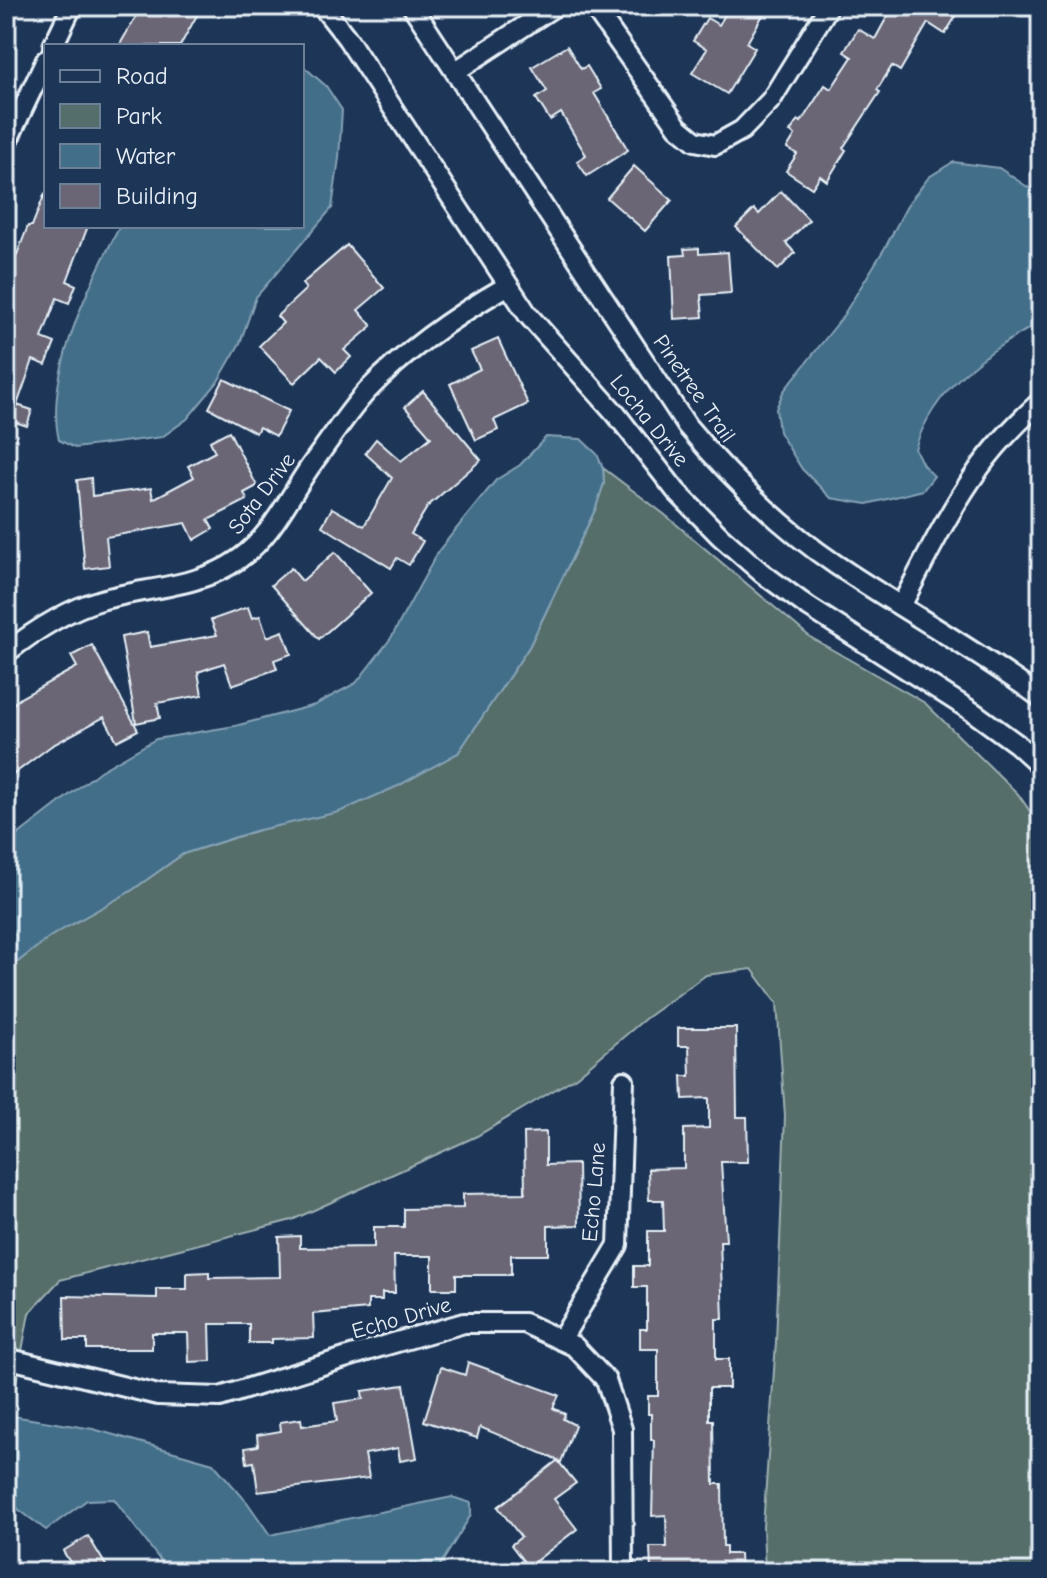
<svg xmlns="http://www.w3.org/2000/svg" width="1047" height="1578" viewBox="0 0 1047 1578" font-family="'Comic Neue',sans-serif">
<style>
.green{fill:#546e6b;stroke:#9eb0b2;stroke-width:2}
.water{fill:#436e8a;stroke:#85a2b6;stroke-width:2}
.building{fill:#6a6675;stroke:#e8f1f8;stroke-width:2}
.lines{fill:none;stroke-linecap:round;stroke-linejoin:round}
.street-casing{stroke:#e8f1f8;stroke-width:24}
.street{stroke:#1d3557;stroke-width:18}
.labels{text-anchor:middle;stroke-width:6;stroke-linejoin:round;paint-order:stroke}
.street-label{font-size:22px;fill:#e8f1f8;stroke:#1d3557}
</style>
<rect width="100%" height="100%" fill="#1d3557"/>
<filter id="ink" filterUnits="userSpaceOnUse"><feTurbulence type="fractalNoise" baseFrequency=".0125" numOctaves="2"/><feDisplacementMap in="SourceGraphic" scale="16" xChannelSelector="R" yChannelSelector="G"/><feConvolveMatrix kernelMatrix="1 2 1 2 8 2 1 2 1" color-interpolation-filters="sRGB"/></filter>
<g filter="url(#ink)">
<polygon class="green" points="603,468 664,514 810,637 925,703 1018,794 1041,827 1041,1572 765,1572 763,1527 776,1342 785,1116 777,1003 752,969 706,975 646,1018 576,1077 477,1136 292,1220 60,1280 29,1313 10,1416 6,1415 6,971 51,936 131,891 183,854 255,831 458,753 529,647 595,510 604,483"/>
<g class="water">
<path d="M302 65 326 86 342 110 339 158 332 208 256 297 240 343 217 383 187 419 162 437 75 448 59 440C44 376 90 282 120 226H302Z"/>
<path d="M953 162 999 168 1041 196V322C988 350 933 388 915 449L923 465 934 476 923 490 867 504 831 498 802 469 779 432 776 409 783 392 841 319 886 246 908 204 929 177Z"/>
<polygon points="546,437 581,439 597,454 603,468 604,483 595,510 529,647 458,753 398,786 339,812 255,831 183,854 131,891 51,936 6,971 6,844 100,771 156,739 235,726 315,705 356,683 391,638 439,550 496,480 520,465"/>
<polygon points="6,1415 93,1429 213,1463 247,1502 270,1535 452,1497 471,1503 471,1515 436,1572 169,1572 114,1499 87,1500 46,1530 6,1500"/>
</g>
<g class="building">
<polygon points="142,6 202,6 180,46 119,46"/>
<polygon points="730,6 768,6 747,43 755,48 727,94 692,73 707,49 693,41 707,18 719,25"/>
<polygon points="893,6 951,6 959,11 945,34 928,23 900,71 892,66 877,90 880,92 843,148 846,150 827,181 820,176 812,188 786,171 797,154 787,148 795,135 790,132 798,120 801,122 825,85 831,89 852,57 844,52 858,29 875,39"/>
<polygon points="567,46 581,69 587,66 601,89 594,93 628,150 587,176 577,161 586,155 561,113 550,120 536,98 547,91 532,67"/>
<polygon points="634,166 672,200 645,231 607,198"/>
<polygon points="781,191 809,220 786,243 795,253 778,270 736,227 754,209 759,214"/>
<polygon points="45,193 46,226 88,226 67,281 76,285 69,303 57,298 42,338 55,343 46,365 33,360 17,405 32,410 27,426 12,421 8,431 6,430 6,293 11,280 6,278 6,253 16,257 28,226 32,226"/>
<polygon points="347,245 384,288 358,310 372,326 344,350 351,357 336,372 321,357 294,383 259,346 283,323 277,316 306,289 302,284"/>
<polygon points="699,248 699,254 728,252 731,293 701,295 703,317 674,319 671,256 685,255 684,249"/>
<polygon points="498,339 528,404 494,420 498,430 476,440 450,384 480,369 471,351"/>
<polygon points="224,379 289,411 276,436 259,427 256,433 209,408"/>
<polygon points="423,391 481,460 428,506 411,534 423,541 409,565 397,558 391,568 322,526 332,508 364,526 392,478 365,453 376,439 401,461 431,437 405,407"/>
<polygon points="229,431 257,486 244,493 247,500 208,520 213,529 194,540 186,523 106,537 109,566 85,569 77,480 91,478 92,496 151,488 153,499 194,477 188,466 215,452 210,441"/>
<polygon points="335,552 371,593 319,639 271,585 291,568 302,581"/>
<polygon points="248,607 252,618 260,616 267,637 283,631 291,654 274,660 277,669 232,685 224,663 198,672 202,695 157,703 160,718 136,723 121,637 147,632 150,647 217,635 211,620"/>
<polygon points="92,645 138,730 117,741 104,717 51,746 6,780 6,709 22,697 77,667 71,656"/>
<polygon points="678,1028 736,1028 737,1117 747,1117 748,1162 721,1162 726,1241 720,1241 723,1319 716,1319 716,1359 729,1359 729,1388 709,1388 709,1420 713,1420 714,1484 722,1484 723,1546 726,1546 726,1554 740,1554 741,1572 651,1571 650,1547 667,1547 666,1515 652,1516 654,1440 651,1440 651,1414 648,1414 648,1396 658,1396 658,1349 640,1349 640,1329 647,1329 647,1287 634,1287 634,1266 648,1266 648,1231 664,1231 663,1200 649,1200 648,1169 684,1168 684,1129 709,1128 709,1098 683,1099 682,1076 690,1076 689,1046 678,1046"/>
<polygon points="546,1132 546,1165 578,1164 579,1225 548,1226 548,1255 511,1255 511,1275 456,1275 456,1289 432,1289 432,1256 394,1256 395,1293 382,1293 382,1300 368,1300 368,1309 313,1314 314,1338 272,1339 272,1343 249,1343 249,1324 210,1324 211,1361 189,1362 188,1333 152,1333 152,1349 87,1349 87,1340 65,1340 64,1296 157,1298 157,1289 187,1289 187,1273 209,1272 209,1278 280,1277 279,1237 300,1236 300,1248 374,1247 374,1227 404,1227 404,1209 463,1208 463,1194 525,1193 524,1133"/>
<polygon points="468,1362 559,1395 553,1408 565,1414 563,1419 575,1425 561,1462 558,1461 576,1483 554,1499 577,1529 528,1567 511,1545 521,1537 498,1507 558,1460 480,1427 477,1438 424,1421 441,1367 465,1375"/>
<polygon points="404,1385 417,1458 400,1461 398,1448 365,1454 369,1478 258,1492 254,1462 247,1463 245,1448 258,1446 257,1435 281,1431 280,1422 301,1419 302,1426 337,1421 334,1403 363,1399 362,1391"/>
<polygon points="88,1536 110,1572 76,1572 63,1551"/>
</g>
<g class="lines">
<g class="street-casing">
<g id="street">
<polyline points="322,6 347,38 528,315 616,414 676,491 720,536 762,573 807,606 973,712 1017,744 1041,766"/>
<path d="M412 6 687 426C731 478 779 526 835 564 903 610 975 649 1041 698"/>
<polyline points="593,6 678,127 695,141 715,145 742,130 771,100 829,6"/>
<polyline points="53,46 72,6"/>
<polyline points="456,71 555,6"/>
<polyline points="6,144 46,60"/>
<path d="M901 606C925 560 948 512 978 470 996 444 1018 422 1041 401"/>
<path d="M6 653C34 631 66 610 101 600 147 587 199 588 239 559 273 535 289 496 312 464 330 440 347 413 367 391 408 348 456 315 507 286"/>
<polyline points="561,1340 618,1245 624,1081"/>
<polyline points="6,1358 158,1395 220,1397 383,1346 464,1323 524,1323 574,1346 606,1380 622,1429 623,1572"/>
</g>
</g>
<use href="#street" class="street"/>
</g>
</g>
<g class="labels">
<g class="street-label">
<text transform="translate(695 388) rotate(55)" y="8">Pinetree Trail</text>
<text transform="translate(650 420) rotate(51)" y="8">Locha Drive</text>
<text transform="translate(261 493) rotate(-53)" y="8">Sota Drive</text>
<text transform="translate(593 1192) rotate(-85)" y="8">Echo Lane</text>
<text transform="translate(401 1317) rotate(-16)" y="8">Echo Drive</text>
</g>
</g>
<rect width="1047" height="1578" fill="none" stroke="#1d3557" stroke-width="32"/>
<rect x="16" y="16" width="1015" height="1546" fill="none" stroke="#e8f1f8" stroke-width="3" filter="url(#ink)"/>
<rect x="44" y="44" width="260" height="184" fill="#1d3557" stroke="#6e8097" stroke-width="2"/>
<rect x="60" y="70" width="40" height="12" fill="#1d3557" stroke="#6e8097" stroke-width="2"/>
<text x="116" y="84" font-size="24" fill="#e8f1f8">Road</text>
<rect x="60" y="104" width="40" height="24" fill="#546e6b" stroke="#6e8097" stroke-width="2"/>
<text x="116" y="124" font-size="24" fill="#e8f1f8">Park</text>
<rect x="60" y="144" width="40" height="24" fill="#436e8a" stroke="#6e8097" stroke-width="2"/>
<text x="116" y="164" font-size="24" fill="#e8f1f8">Water</text>
<rect x="60" y="184" width="40" height="24" fill="#6a6675" stroke="#6e8097" stroke-width="2"/>
<text x="116" y="204" font-size="24" fill="#e8f1f8">Building</text>
</svg>
